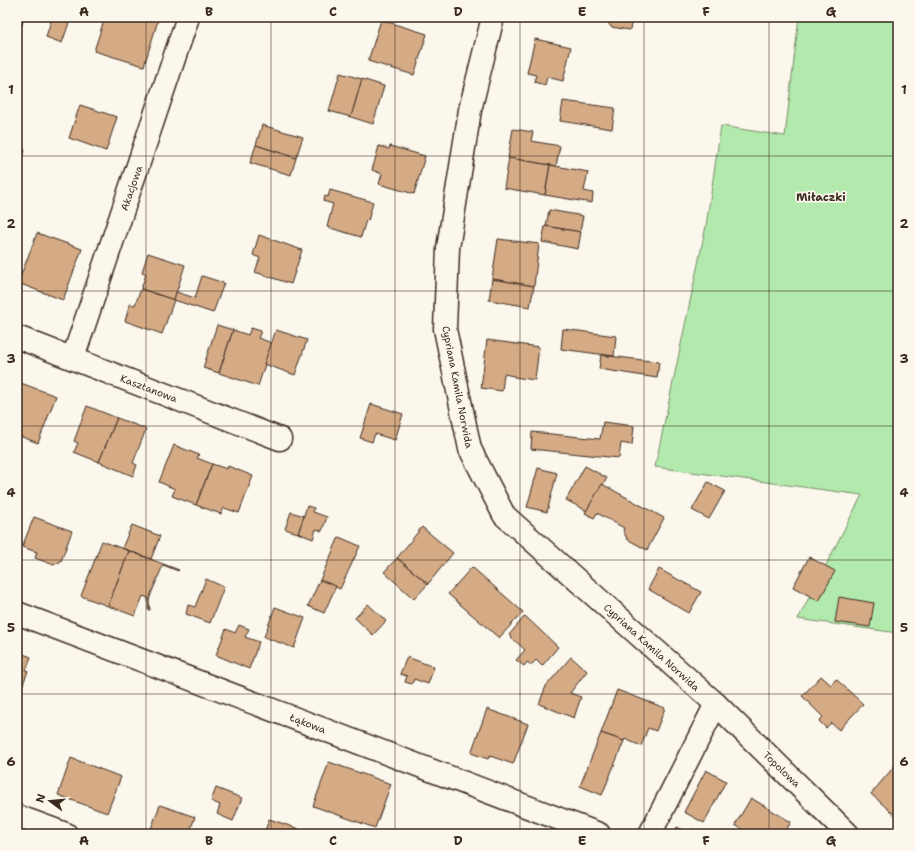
<svg xmlns="http://www.w3.org/2000/svg" width="915" height="851" viewBox="0 0 915 851" font-family="'Shantell Sans',sans-serif">
<style>
.green{fill:#b2eaad;stroke:#768a66}
.building{fill:#d5ab86;stroke:#3b2a1e}
.lines{fill:none;stroke-linecap:round;stroke-linejoin:round}
.minor-casing{stroke:#3b2a1e;stroke-width:25}
.minor{stroke:#fbf7ec;stroke-width:22}
.grid{fill:none;stroke:#3b2a1e;stroke-width:1;stroke-opacity:0.55}
.labels{text-anchor:middle;stroke-width:3.5;stroke-linejoin:round;paint-order:stroke}
.street-label{font-size:10px;fill:#3b2a1e;stroke:#fbf7ec}
.neighbourhood-label{font-size:11px;font-weight:bold;fill:#3b2a1e;stroke:#fbf7ec}
.neatline{fill:none;stroke:#3b2a1e;stroke-width:1.5}
.grid-label{font-size:13px;text-anchor:middle;font-weight:bold;fill:#3b2a1e}
</style>
<rect width="100%" height="100%" fill="#fbf7ec"/>
<filter id="ink" filterUnits="userSpaceOnUse"><feTurbulence type="fractalNoise" baseFrequency=".025" numOctaves="2"/><feDisplacementMap in="SourceGraphic" scale="8" xChannelSelector="R" yChannelSelector="G"/><feConvolveMatrix kernelMatrix="1 2 1 2 8 2 1 2 1" color-interpolation-filters="sRGB"/></filter>
<g filter="url(#ink)">
<polygon class="green" points="799,17 898,17 898,633 798,619 862,495 655,467 706,226 721,126 785,136"/>
<g class="building">
<polygon points="17,17 24,17 22,25 17,24"/>
<polygon points="52,17 71,17 62,43 46,37"/>
<polygon points="105,17 159,17 144,66 94,51"/>
<polygon points="607,17 632,17 630,30 611,27 607,21"/>
<polygon points="381,20 427,34 414,75 368,61"/>
<polygon points="535,39 571,47 563,81 547,77 545,85 534,82 536,75 527,73"/>
<polygon points="340,73 362,79 351,117 329,111"/>
<polygon points="362,79 384,86 373,124 351,117"/>
<polygon points="563,101 615,108 612,129 560,121"/>
<polygon points="80,105 117,117 106,151 69,138"/>
<polygon points="262,125 303,137 296,158 256,145"/>
<polygon points="513,129 533,132 531,141 560,146 556,166 508,158"/>
<polygon points="256,145 296,158 291,175 250,163"/>
<polygon points="379,146 389,149 390,146 425,156 414,194 379,184 382,174 372,170"/>
<polygon points="17,147 25,150 17,173"/>
<polygon points="509,158 550,165 545,195 504,188"/>
<polygon points="550,165 588,172 584,191 593,193 592,203 545,195"/>
<polygon points="330,190 373,202 368,221 366,220 361,237 327,227 333,204 323,201 325,196 328,197"/>
<polygon points="549,210 583,216 580,232 546,226"/>
<polygon points="545,226 581,232 578,249 542,242"/>
<polygon points="37,233 82,249 63,300 18,283"/>
<polygon points="259,235 302,250 291,284 255,272 260,258 253,255"/>
<polygon points="498,239 539,244 534,286 492,279"/>
<polygon points="148,253 185,265 174,300 141,289 146,274 142,272"/>
<polygon points="202,276 224,283 213,313 174,300 176,292 195,298"/>
<polygon points="492,279 534,286 530,307 489,300"/>
<polygon points="141,289 174,300 162,334 125,321 130,304 135,305"/>
<polygon points="217,325 233,330 219,373 203,368"/>
<polygon points="251,328 261,331 258,338 272,343 258,386 219,373 233,330 248,335"/>
<polygon points="563,329 616,336 614,356 561,349"/>
<polygon points="276,330 307,340 295,375 264,364"/>
<polygon points="487,340 539,347 535,380 514,377 514,376 504,374 502,391 481,388"/>
<polygon points="601,355 659,362 657,378 599,369"/>
<polygon points="18,382 56,396 38,443 17,435 19,429 17,429 17,385"/>
<polygon points="371,404 403,414 395,440 375,434 372,442 360,438"/>
<polygon points="87,406 117,418 99,462 74,452 78,443 74,441"/>
<polygon points="117,418 146,429 133,463 137,465 133,476 99,462"/>
<polygon points="603,422 634,426 632,445 621,443 619,458 531,449 532,432 600,439"/>
<polygon points="174,445 199,455 197,458 212,464 196,505 172,496 175,489 159,482"/>
<polygon points="212,464 227,469 228,466 253,476 239,513 224,508 221,514 196,505"/>
<polygon points="585,466 607,478 587,511 566,500"/>
<polygon points="538,468 557,473 547,512 527,507"/>
<polygon points="708,482 725,491 709,519 692,510"/>
<polygon points="602,484 664,518 647,550 627,539 623,530 624,528 597,513 594,518 585,513"/>
<polygon points="307,506 314,508 313,512 327,517 322,531 316,529 313,539 298,533"/>
<polygon points="291,512 304,516 298,533 285,529"/>
<polygon points="34,517 72,531 61,561 54,565 35,558 37,552 22,547"/>
<polygon points="132,525 160,536 151,559 122,548"/>
<polygon points="422,527 453,553 428,584 397,558"/>
<polygon points="339,537 360,546 340,589 320,580"/>
<polygon points="102,541 129,551 108,606 81,596"/>
<polygon points="129,551 179,570 178,571 163,565 151,594 149,601 150,610 148,610 148,598 143,596 135,616 108,606"/>
<polygon points="809,557 835,571 819,601 793,587"/>
<polygon points="397,558 428,584 414,599 384,572"/>
<polygon points="472,567 523,612 499,638 448,594"/>
<polygon points="659,569 701,592 689,613 648,589"/>
<polygon points="206,579 224,587 210,623 186,614 188,605 195,607"/>
<polygon points="320,580 336,586 324,613 308,606"/>
<polygon points="839,597 874,603 870,627 835,622"/>
<polygon points="368,604 386,621 373,635 355,618"/>
<polygon points="275,607 305,618 294,648 264,637"/>
<polygon points="525,616 558,647 542,666 536,660 531,665 527,662 524,666 516,660 525,650 509,635"/>
<polygon points="239,625 249,629 245,637 259,642 249,669 216,655 226,629 235,633"/>
<polygon points="17,649 18,650 18,652 31,657 26,671 28,671 20,692 17,691"/>
<polygon points="407,657 434,667 428,684 414,679 412,684 405,682 407,676 400,674"/>
<polygon points="571,657 587,671 570,693 581,697 574,718 539,704 546,686"/>
<polygon points="821,676 831,685 836,679 863,704 839,730 831,723 826,728 819,721 823,717 802,696"/>
<polygon points="617,690 665,708 656,731 648,728 641,746 625,739 624,741 601,733"/>
<polygon points="487,709 528,724 513,764 490,756 488,759 471,753"/>
<polygon points="601,733 624,741 602,795 580,786"/>
<polygon points="71,758 121,777 107,813 58,795"/>
<polygon points="329,762 391,784 375,828 313,806"/>
<polygon points="897,763 898,764 898,818 871,794"/>
<polygon points="706,770 726,781 704,823 684,812"/>
<polygon points="216,788 242,798 233,821 217,814 220,805 211,801"/>
<polygon points="751,798 791,822 784,834 750,834 735,825"/>
<polygon points="160,805 195,817 189,834 149,834"/>
<polygon points="269,819 299,829 298,834 264,834"/>
<polygon points="677,827 689,833 692,829 703,834 674,834"/>
</g>
<g class="lines">
<g class="minor-casing">
<g id="minor">
<polyline points="493,17 470,110 448,248 445,329 470,449 504,515 716,704 848,834"/>
<polyline points="17,337 280,439"/>
<polyline points="73,358 188,17"/>
<polyline points="17,613 599,834"/>
<polyline points="17,816 66,834"/>
<polyline points="650,834 716,704"/>
</g>
</g>
<use href="#minor" class="minor"/>
</g>
</g>
<path class="grid" d="M146 17V834M271 17V834M395 17V834M520 17V834M644 17V834M769 17V834M17 156H898M17 291H898M17 426H898M17 560H898M17 694H898"/>
<g class="labels">
<g class="street-label">
<text transform="translate(131 188) rotate(-71)" y="4">Akacjowa</text>
<text transform="translate(458 387) rotate(79)" y="4">Cypriana Kamila Norwida</text>
<text transform="translate(149 388) rotate(21)" y="4">Kasztanowa</text>
<text transform="translate(652 647) rotate(42)" y="4">Cypriana Kamila Norwida</text>
<text transform="translate(308 723) rotate(21)" y="4">Łąkowa</text>
<text transform="translate(782 769) rotate(44)" y="4">Topolowa</text>
</g>
<g class="neighbourhood-label">
<text x="821" y="201">Miłaczki</text>
</g>
</g>
<rect width="915" height="851" fill="none" stroke="#fbf7ec" stroke-width="44"/>
<g transform="translate(50 801) rotate(286)" stroke="#fbf7ec" stroke-width="3" paint-order="stroke">
<path d="M0-3L7 15L0 10L-7 15Z" fill="#3b2a1e"/>
<text y="-6" font-size="11" font-weight="bold" text-anchor="middle" fill="#3b2a1e">N</text>
</g>
<rect x="22" y="22" width="871" height="807" class="neatline"/>
<g class="grid-label">
<text x="84" y="16">A</text>
<text x="209" y="16">B</text>
<text x="333" y="16">C</text>
<text x="458" y="16">D</text>
<text x="582" y="16">E</text>
<text x="706" y="16">F</text>
<text x="831" y="16">G</text>
<text x="11" y="94">1</text>
<text x="904" y="94">1</text>
<text x="11" y="228">2</text>
<text x="904" y="228">2</text>
<text x="11" y="363">3</text>
<text x="904" y="363">3</text>
<text x="11" y="497">4</text>
<text x="904" y="497">4</text>
<text x="11" y="632">5</text>
<text x="904" y="632">5</text>
<text x="11" y="766">6</text>
<text x="904" y="766">6</text>
<text x="84" y="845">A</text>
<text x="209" y="845">B</text>
<text x="333" y="845">C</text>
<text x="458" y="845">D</text>
<text x="582" y="845">E</text>
<text x="706" y="845">F</text>
<text x="831" y="845">G</text>
</g>
</svg>
